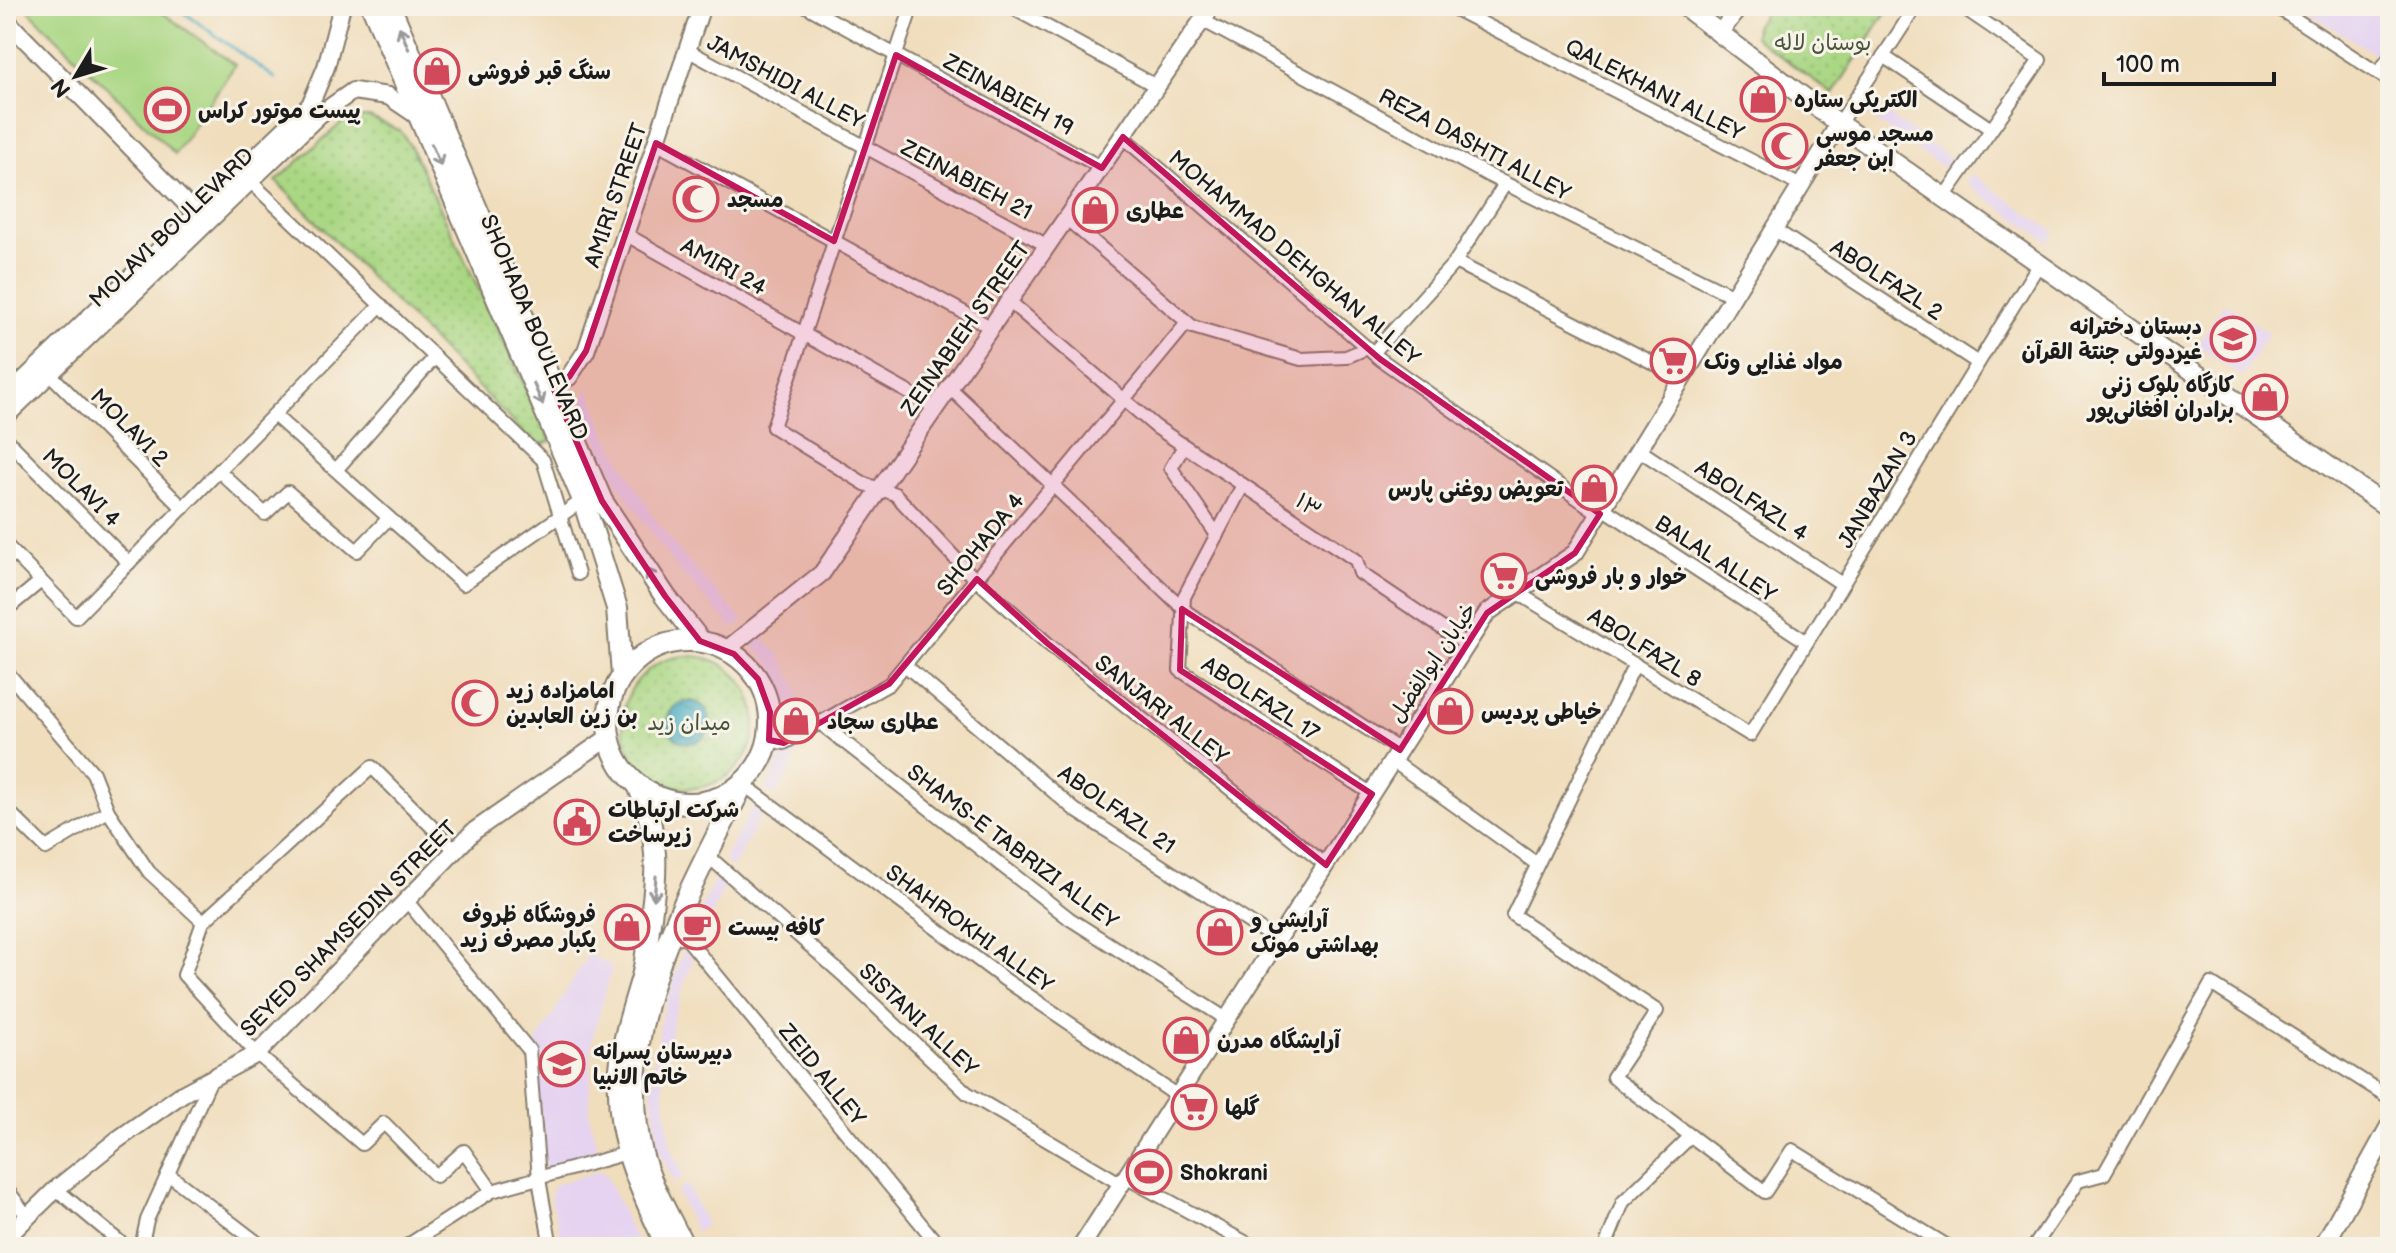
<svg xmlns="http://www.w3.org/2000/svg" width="2396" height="1253" viewBox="0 0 2396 1253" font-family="'Balsamiq Sans','Playpen Sans Arabic',sans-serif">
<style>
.built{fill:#e5d3f1}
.park{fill:url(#park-dots);stroke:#637a50;stroke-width:2}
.garden{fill:#aad784;stroke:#637a50;stroke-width:2}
.water{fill:url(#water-ripples);stroke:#2e626e;stroke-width:2}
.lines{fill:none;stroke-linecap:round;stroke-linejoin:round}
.stream{stroke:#40a8c0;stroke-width:3}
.minor-casing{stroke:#867c6c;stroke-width:16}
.tertiary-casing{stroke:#867c6c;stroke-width:20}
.secondary-casing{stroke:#867c6c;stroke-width:22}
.primary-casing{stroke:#867c6c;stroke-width:24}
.minor{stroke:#fff;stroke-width:12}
.tertiary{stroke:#fff;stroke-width:16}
.secondary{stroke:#fff;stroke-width:18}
.primary{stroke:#fff;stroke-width:20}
.oneway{stroke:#999}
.marked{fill:#c2185b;fill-opacity:0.2;stroke:#c2185b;stroke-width:6;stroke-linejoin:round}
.labels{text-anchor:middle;stroke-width:6;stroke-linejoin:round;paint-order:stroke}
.park-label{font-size:22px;fill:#47543b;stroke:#f7f3e8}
.poi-label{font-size:22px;font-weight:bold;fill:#1c1c1c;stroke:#f7f3e8;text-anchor:start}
.street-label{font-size:22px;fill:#1c1c1c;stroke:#f7f3e8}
</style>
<defs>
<pattern id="park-dots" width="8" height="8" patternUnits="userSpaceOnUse" patternTransform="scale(2)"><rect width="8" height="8" fill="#aad784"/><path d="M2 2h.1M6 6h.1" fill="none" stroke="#92b871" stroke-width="1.8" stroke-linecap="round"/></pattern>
<pattern id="water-ripples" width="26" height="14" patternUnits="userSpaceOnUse" patternTransform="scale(2)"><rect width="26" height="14" fill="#40a8c0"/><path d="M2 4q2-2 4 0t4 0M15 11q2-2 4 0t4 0" fill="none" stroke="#35889b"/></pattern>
</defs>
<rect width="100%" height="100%" fill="#f7f3e8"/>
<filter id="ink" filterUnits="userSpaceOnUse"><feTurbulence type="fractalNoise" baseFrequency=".0125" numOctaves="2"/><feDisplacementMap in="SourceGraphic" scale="16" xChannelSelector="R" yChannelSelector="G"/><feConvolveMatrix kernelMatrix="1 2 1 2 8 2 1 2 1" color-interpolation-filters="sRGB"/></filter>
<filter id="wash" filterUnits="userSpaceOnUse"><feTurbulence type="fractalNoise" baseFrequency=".006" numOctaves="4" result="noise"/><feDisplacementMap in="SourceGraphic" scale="32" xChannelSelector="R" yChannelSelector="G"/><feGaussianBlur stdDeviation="1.8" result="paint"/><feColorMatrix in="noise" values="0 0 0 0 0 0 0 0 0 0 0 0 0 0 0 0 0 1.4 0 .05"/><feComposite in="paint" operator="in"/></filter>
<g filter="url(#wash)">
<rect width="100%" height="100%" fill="#f0ddbc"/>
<g class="built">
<polygon points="2299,6 2390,6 2390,40 2378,56"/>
<polygon points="1864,98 1956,162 1949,172 1857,108"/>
<polygon points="1972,174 2055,232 2049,242 1966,184"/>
<polygon points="2224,303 2268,333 2242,377 2197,345"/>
<polygon points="588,389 608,438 654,518 682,555 743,621 733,628 672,562 619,485 582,406"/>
<polygon points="762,637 780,656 797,689 802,724 789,731 788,703 781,682 770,663 752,644"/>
<polygon points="800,743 789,775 774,796 765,789 785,751"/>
<polygon points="755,803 764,810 733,868 724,860"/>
<polygon points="717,874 726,883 699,942 691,932"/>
<polygon points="684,948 693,959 672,1023 663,1086 671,1148 684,1176 674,1183 659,1151 651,1086 661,1020"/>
<polygon points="588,954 612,967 591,1045 589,1115 598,1152 545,1169 533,1049"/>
<polygon points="599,1171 605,1174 639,1247 564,1247 550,1196 554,1185"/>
<polygon points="687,1184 706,1225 696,1232 677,1191"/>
</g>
<g class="park">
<polygon points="1770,6 1890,6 1833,94 1754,37 1755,26"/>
<polygon points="369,117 401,131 412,149 551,441 536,446 276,181 347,118"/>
<circle cx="689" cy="722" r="66"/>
</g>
<polygon class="garden" points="24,6 153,6 235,65 175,154"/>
<circle class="water" cx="689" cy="722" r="21"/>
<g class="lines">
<polyline class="stream" points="175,6 275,78"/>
</g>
</g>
<g filter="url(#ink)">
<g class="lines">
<g class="minor-casing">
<g id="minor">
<polyline points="806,6 1102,168"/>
<polyline points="912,6 773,427 865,484 895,494 969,573 1047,643 1326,865"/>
<polyline points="1009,6 1158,87"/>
<polyline points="1449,6 1801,186"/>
<polyline points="2275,6 2390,81"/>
<polyline points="1202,20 1486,174 1733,296"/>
<polyline points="687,50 1048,246"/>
<polyline points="1883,56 1991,129"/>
<polyline points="2378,73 2390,57"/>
<polyline points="1839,124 1916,6"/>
<polyline points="1123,137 1380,359 1600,514"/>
<polyline points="656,143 992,328"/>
<polyline points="250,181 543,460 578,574"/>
<polyline points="1944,197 2040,60 1961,6"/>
<polyline points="1067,219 1193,327 1301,359 1346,357 1367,348"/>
<polyline points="1774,229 1978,363"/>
<polyline points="625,234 936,408"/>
<polyline points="1455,262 1683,378"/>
<polyline points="1010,302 1156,427 1356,560 1360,573 1467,645"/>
<polyline points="1373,353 1455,262 1505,184"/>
<polyline points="50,374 183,508"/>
<polyline points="950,388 1188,613 1400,750"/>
<polyline points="274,415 463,584 583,500"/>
<polyline points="6,439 129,563"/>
<polyline points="1184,446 1171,468 1217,535"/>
<polyline points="1639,450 1842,584"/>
<polyline points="336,470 435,357"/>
<polyline points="219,471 265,514 288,492 357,551 389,518"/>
<polyline points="1243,485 1184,597 1180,670 1372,794"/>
<polyline points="1603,508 1807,642"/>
<polyline points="6,545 76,617 381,305"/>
<polyline points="1518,593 1750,735 2039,264"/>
<polyline points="6,610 41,581"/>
<polyline points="1635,664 1513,915 1657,1011 1613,1077 1765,1192 1792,1150 1949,1247"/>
<polyline points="906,666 1075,810 1278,941"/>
<polyline points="6,671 93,773 108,811 149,872 203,922"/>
<polyline points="820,723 1070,919 1228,1020"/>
<polyline points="769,740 784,743 889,684 1187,323"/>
<polyline points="1393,761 1537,864"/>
<polyline points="743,784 1004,979 1179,1097"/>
<polyline points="6,809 46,848 108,811"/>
<polyline points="455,850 372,767 203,922 184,975 257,1054 362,1144 384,1123 436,1176 464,1151 492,1191"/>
<polyline points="707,855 843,975 967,1093 1123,1185"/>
<polyline points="406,900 529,1050 539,1179 551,1247"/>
<polyline points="671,933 688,940 940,1247"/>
<polyline points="168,1174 263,1247"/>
<polyline points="1127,1178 1254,1247"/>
<polyline points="6,1188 26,1215"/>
<polyline points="56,1189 126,1247"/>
<polyline points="141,1247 147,1220 211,1079"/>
<polyline points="405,1247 492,1191 627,1153"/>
<polyline points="1605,1247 1623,1202 1691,1136"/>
<polyline points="2034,1247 2078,1181 2104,1174 2211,984 2390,1098"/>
</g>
</g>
<g class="tertiary-casing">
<g id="tertiary">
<polyline points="6,20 202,220"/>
<polyline points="1719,34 1740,6"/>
<polyline points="552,385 569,377 586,351 702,6"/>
<polyline points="6,397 310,105 326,67 342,6"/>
<polyline points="6,416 319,115 353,91 388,96 419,117"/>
<polyline points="726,650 822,573 1212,6"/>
<polyline points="6,1238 56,1189 117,1140 182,1094 257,1054 474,831 609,737"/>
<polyline points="1081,1247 1487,613 1575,553 1839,124"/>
</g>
</g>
<g class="secondary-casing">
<g id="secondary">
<polyline points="1684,6 1839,124 2390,509"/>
<polyline points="2323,1247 2390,1126"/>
</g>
</g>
<g class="primary-casing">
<g id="primary">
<polyline points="372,6 583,500 617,608 622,675"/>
<polyline points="390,6 602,501 665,596 700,641"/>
<circle cx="689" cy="722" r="81"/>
<path d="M638 785C660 837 658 873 649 929 647 944 646 962 642 977 631 1014 620 1046 619 1084 617 1145 643 1194 667 1247"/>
<path d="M684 1247C670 1217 650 1185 642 1153 611 1027 687 895 742 786"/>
</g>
</g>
<use href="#minor" class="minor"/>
<use href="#tertiary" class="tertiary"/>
<use href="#secondary" class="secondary"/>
<use href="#primary" class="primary"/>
</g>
<defs><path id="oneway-shaft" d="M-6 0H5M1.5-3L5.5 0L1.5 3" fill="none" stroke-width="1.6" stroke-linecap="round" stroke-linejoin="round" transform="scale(2)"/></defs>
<g class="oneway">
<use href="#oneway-shaft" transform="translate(404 38) rotate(-113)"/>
<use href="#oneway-shaft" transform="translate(436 155) rotate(67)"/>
<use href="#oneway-shaft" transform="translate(538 394) rotate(67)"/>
<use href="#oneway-shaft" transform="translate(653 579) rotate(-123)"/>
<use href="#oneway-shaft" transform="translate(655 888) rotate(95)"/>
</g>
</g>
<path class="marked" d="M896 55 1102 168 1123 137 1380 359 1600 514 1575 553 1487 613 1400 750 1182 609 1180 670 1372 794 1326 865 1047 643 977 579 889 684 784 743 769 740 770 712 758 679 734 654 700 641 665 596 602 501 552 385 569 377 586 351 656 143 834 241Z"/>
<defs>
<g id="shop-ring" transform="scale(2.3)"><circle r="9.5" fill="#f7f3e8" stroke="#d1495b" stroke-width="1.5"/><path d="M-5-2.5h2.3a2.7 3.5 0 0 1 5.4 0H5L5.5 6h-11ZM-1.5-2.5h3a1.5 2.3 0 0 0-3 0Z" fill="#d1495b"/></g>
<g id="stadium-ring" transform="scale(2.3)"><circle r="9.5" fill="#f7f3e8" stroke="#d1495b" stroke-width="1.5"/><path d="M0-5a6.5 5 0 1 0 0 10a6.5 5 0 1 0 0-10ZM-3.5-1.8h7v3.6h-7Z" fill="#d1495b"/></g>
<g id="mosque-ring" transform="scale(2.3)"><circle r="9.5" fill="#f7f3e8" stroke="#d1495b" stroke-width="1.5"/><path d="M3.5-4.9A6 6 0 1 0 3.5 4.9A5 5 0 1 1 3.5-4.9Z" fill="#d1495b"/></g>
<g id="school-ring" transform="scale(2.3)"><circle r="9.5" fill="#f7f3e8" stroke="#d1495b" stroke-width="1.5"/><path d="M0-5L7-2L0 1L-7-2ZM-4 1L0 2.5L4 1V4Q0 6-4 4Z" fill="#d1495b"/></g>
<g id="supermarket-ring" transform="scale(2.3)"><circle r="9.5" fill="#f7f3e8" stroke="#d1495b" stroke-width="1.5"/><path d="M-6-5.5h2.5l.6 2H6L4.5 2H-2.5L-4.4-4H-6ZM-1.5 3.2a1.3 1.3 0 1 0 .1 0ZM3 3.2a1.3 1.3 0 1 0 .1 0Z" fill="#d1495b"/></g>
<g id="civic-ring" transform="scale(2.3)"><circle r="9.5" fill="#f7f3e8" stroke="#d1495b" stroke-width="1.5"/><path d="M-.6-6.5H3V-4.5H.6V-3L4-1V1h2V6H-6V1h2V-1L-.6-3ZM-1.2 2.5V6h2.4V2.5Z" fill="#d1495b"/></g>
<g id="cafe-ring" transform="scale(2.3)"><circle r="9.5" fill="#f7f3e8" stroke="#d1495b" stroke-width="1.5"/><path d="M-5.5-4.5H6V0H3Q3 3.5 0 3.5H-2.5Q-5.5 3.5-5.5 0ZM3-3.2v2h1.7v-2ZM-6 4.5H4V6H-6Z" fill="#d1495b"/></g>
</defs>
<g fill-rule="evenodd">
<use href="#shop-ring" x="437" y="71"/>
<use href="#shop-ring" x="1763" y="99"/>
<use href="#stadium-ring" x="167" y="110"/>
<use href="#mosque-ring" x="1785" y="146"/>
<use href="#mosque-ring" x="696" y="199"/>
<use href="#shop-ring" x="1095" y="210"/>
<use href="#school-ring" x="2233" y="339"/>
<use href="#supermarket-ring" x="1673" y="361"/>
<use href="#shop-ring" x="2265" y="397"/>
<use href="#shop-ring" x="1594" y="488"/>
<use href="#supermarket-ring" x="1504" y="576"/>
<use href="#mosque-ring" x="475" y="703"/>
<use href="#shop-ring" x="1450" y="711"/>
<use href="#shop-ring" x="796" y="721"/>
<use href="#civic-ring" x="577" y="822"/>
<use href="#shop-ring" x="627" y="927"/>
<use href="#cafe-ring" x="697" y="927"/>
<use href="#shop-ring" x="1220" y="932"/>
<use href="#shop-ring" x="1186" y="1040"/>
<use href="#school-ring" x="562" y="1064"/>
<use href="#supermarket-ring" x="1194" y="1107"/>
<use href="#stadium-ring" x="1149" y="1172"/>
</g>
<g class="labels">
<g class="park-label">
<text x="1823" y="50">بوستان لاله</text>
<text x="689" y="730">میدان زید</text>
</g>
<g class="poi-label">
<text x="468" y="79">سنگ قبر فروشی</text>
<text x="1794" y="107">الکتریکی ستاره</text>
<text x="198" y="118">پیست موتور کراس</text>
<text x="1816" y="141">مسجد موسی<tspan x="1816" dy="25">ابن جعفر</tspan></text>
<text x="727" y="207">مسجد</text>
<text x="1126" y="218">عطاری</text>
<text x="2202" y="334" text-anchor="end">دبستان دخترانه<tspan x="2202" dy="25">غیردولتی جنتة القرآن</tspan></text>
<text x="1704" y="369">مواد غذایی ونک</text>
<text x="2234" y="392" text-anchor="end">کارگاه بلوک زنی<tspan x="2234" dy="25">برادران افغانی‌پور</tspan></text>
<text x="1563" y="496" text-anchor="end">تعویض روغنی پارس</text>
<text x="1535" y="584">خوار و بار فروشی</text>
<text x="506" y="698">امامزاده زید<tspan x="506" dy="25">بن زین العابدین</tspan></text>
<text x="1481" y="719">خیاطی پردیس</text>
<text x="827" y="729">عطاری سجاد</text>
<text x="608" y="817">شرکت ارتباطات<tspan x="608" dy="25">زیرساخت</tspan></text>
<text x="596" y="922" text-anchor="end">فروشگاه ظروف<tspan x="596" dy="25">یکبار مصرف زید</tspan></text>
<text x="1251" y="927">آرایشی و<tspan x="1251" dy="25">بهداشتی مونک</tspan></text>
<text x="728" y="935">کافه بیست</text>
<text x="1217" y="1048">آرایشگاه مدرن</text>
<text x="593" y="1059">دبیرستان پسرانه<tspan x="593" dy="25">خاتم الانبیا</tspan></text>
<text x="1225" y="1115">گلها</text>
<text x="1180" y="1180">Shokrani</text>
</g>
<g class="street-label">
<text transform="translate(786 81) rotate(28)" y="8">JAMSHIDI ALLEY</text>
<text transform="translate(1655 89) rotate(27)" y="8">QALEKHANI ALLEY</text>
<text transform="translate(1009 94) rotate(29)" y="8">ZEINABIEH 19</text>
<text transform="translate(1475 144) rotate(28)" y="8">REZA DASHTI ALLEY</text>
<text transform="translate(967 179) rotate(28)" y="8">ZEINABIEH 21</text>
<text transform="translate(615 195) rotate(-71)" y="8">AMIRI STREET</text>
<text transform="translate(171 227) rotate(-44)" y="8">MOLAVI BOULEVARD</text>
<text transform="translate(1295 257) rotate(40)" y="8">MOHAMMAD DEHGHAN ALLEY</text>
<text transform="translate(724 266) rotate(29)" y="8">AMIRI 24</text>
<text transform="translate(1887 279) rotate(33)" y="8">ABOLFAZL 2</text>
<text transform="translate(535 327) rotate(67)" y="8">SHOHADA BOULEVARD</text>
<text transform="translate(965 328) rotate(-55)" y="8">ZEINABIEH STREET</text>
<text transform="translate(130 427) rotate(45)" y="8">MOLAVI 2</text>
<text transform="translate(82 487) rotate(45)" y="8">MOLAVI 4</text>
<text transform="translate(1877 489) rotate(-59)" y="8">JANBAZAN 3</text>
<text transform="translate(1752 500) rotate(33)" y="8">ABOLFAZL 4</text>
<text transform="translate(1309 505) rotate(34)" y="8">۱۳</text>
<text transform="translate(980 544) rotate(-51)" y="8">SHOHADA 4</text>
<text transform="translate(1716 558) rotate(33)" y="8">BALAL ALLEY</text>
<text transform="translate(1645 647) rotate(32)" y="8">ABOLFAZL 8</text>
<text transform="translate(1432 662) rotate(-56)" y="8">خیابان ابوالفضل</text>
<text transform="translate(1261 698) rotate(33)" y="8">ABOLFAZL 17</text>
<text transform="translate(1162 709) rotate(38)" y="8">SANJARI ALLEY</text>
<text transform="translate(1117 809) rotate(35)" y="8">ABOLFAZL 21</text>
<text transform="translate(1013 846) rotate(37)" y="8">SHAMS-E TABRIZI ALLEY</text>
<text transform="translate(348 928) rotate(-45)" y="8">SEYED SHAMSEDIN STREET</text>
<text transform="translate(970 928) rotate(36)" y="8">SHAHROKHI ALLEY</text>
<text transform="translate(919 1019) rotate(43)" y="8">SISTANI ALLEY</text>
<text transform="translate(823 1074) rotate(51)" y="8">ZEID ALLEY</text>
</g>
</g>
<rect width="2396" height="1253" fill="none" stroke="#f7f3e8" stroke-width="32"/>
<g transform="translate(76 76) rotate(232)" stroke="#f7f3e8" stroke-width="6" paint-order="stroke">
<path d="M0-6L14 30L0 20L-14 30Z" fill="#1c1c1c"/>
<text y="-12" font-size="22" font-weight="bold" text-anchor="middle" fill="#1c1c1c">N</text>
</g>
<path d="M2104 72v12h170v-12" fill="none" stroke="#1c1c1c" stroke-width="4"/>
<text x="2116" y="72" font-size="24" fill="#1c1c1c" stroke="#f7f3e8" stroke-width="6" paint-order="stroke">100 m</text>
</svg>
